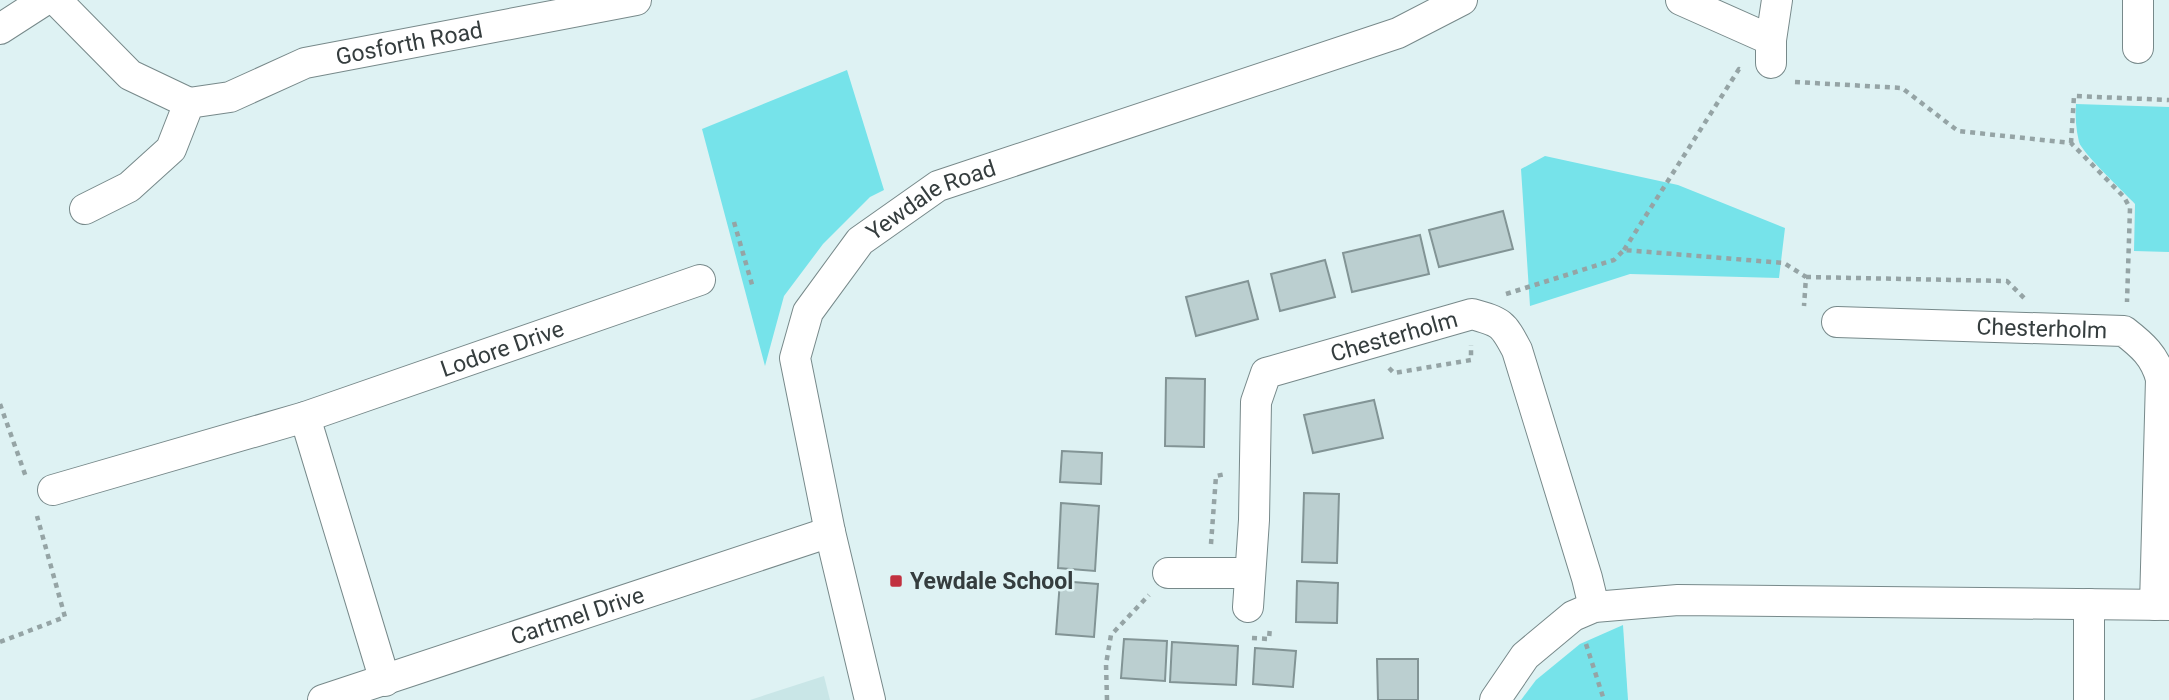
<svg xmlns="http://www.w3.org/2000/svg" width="2169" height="700" viewBox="0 0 2169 700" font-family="Roboto,sans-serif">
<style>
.built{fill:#c9e6e7}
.green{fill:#76e3ea}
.building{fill:#bbcfd0;stroke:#829495;stroke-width:2}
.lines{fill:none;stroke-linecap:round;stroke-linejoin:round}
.minor-casing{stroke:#77898a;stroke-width:32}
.path{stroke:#95a4a5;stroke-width:4.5;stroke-dasharray:5 5;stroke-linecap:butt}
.minor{stroke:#fff;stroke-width:30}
.poi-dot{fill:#c1313f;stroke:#def2f3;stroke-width:2.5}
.labels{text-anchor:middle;stroke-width:5;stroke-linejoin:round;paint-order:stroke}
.street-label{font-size:23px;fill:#353d3e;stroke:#def2f3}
.poi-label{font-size:23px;font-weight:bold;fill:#353d3e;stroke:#def2f3;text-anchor:start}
</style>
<rect width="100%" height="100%" fill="#def2f3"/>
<polygon class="built" points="824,676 830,700 750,700"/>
<g class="green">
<polygon points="847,70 884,190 870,197 823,244 784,296 765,366 702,129"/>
<path d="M2076 104 2169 107V252L2134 251 2135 204C2125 193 2082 153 2079 142 2076 129 2075 117 2076 104Z"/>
<polygon points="1545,156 1678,185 1785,228 1779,278 1630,274 1530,306 1521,169"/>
<polygon points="1623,625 1628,700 1521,700 1536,680 1580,644"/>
</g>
<g class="building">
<polygon points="1503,211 1513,249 1439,267 1429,230"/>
<polygon points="1420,235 1429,274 1352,292 1343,253"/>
<polygon points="1325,260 1335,297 1280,311 1271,274"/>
<polygon points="1248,281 1258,319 1196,336 1186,297"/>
<polygon points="1166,378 1205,379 1204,447 1165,446"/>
<polygon points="1374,400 1383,438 1313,453 1304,415"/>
<polygon points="1062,451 1102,453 1101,484 1060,482"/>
<polygon points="1304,493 1339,494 1337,563 1302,562"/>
<polygon points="1061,503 1099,506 1095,571 1058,568"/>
<polygon points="1060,581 1098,584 1094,637 1056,634"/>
<polygon points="1297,581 1338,583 1337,623 1296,622"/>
<polygon points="1124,639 1167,641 1165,681 1121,678"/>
<polygon points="1172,642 1238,646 1236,685 1170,682"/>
<polygon points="1255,648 1296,651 1293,687 1253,684"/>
<polygon points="1377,659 1418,659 1418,700 1378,700"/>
</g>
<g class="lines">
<g class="minor-casing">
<g id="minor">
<polyline points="56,0 130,75 189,103"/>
<polyline points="1681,0 1771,40"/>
<polyline points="2138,0 2138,48"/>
<polyline points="0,29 45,0"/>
<polyline points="1771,63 1771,40 1777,0"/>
<path id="s1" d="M85 209 129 187 171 149 189 103 230 97 305 63 636 0"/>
<path id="s2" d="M1837 322 2124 331C2142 345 2155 356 2161 379L2155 605"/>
<polyline points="305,417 385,681"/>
<path id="s3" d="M53 490 305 417 700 280"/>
<polyline points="1168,573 1249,573"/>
<polyline points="2089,604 2089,700"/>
<path id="s4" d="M1248 607 1254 520 1256 402 1266 373 1472 314C1501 322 1503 323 1517 350L1587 578 1594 607"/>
<path id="s5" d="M323 700 830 532"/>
<path id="s6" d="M870 700 830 532 795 358 808 312 860 241 938 186 1398 33 1462 0"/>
<polyline points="1495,700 1525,656 1573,616 1594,607 1678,600 2169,605"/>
</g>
</g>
<g class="path">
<polyline points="1795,82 1902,88 1958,131 2071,143 2124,197 2130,208 2127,302"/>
<polyline points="2071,143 2074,96 2169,100"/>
<polyline points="734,222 753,288"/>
<polyline points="1624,250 1739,69 1743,71"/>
<polyline points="1806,277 2007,281 2024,298"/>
<polyline points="1506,294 1614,260 1624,250 1784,263 1806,277 1804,306"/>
<polyline points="1389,368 1394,373 1471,360 1471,345"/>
<polyline points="0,404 26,477"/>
<polyline points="1211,544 1216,476 1226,474"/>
<polyline points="1252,638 1269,639 1270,627"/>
<polyline points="0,642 65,617 37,516"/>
<polyline points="1586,644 1604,700"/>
<polyline points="1107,700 1106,664 1111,635 1149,595"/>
</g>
<use href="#minor" class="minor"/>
</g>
<rect class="poi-dot" x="889" y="574" width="14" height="14" rx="3.5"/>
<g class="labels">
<g class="street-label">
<text dy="8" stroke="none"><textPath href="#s1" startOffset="385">Gosforth Road</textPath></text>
<text dy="8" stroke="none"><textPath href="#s6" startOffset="569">Yewdale Road</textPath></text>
<text dy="8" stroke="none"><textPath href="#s2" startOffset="205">Chesterholm</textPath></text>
<text dy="8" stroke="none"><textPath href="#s4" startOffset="369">Chesterholm</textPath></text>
<text dy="8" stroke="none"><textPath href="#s3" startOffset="471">Lodore Drive</textPath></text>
<text dy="8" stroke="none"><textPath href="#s5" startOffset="268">Cartmel Drive</textPath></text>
</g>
<g class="poi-label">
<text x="910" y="589">Yewdale School</text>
</g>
</g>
</svg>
